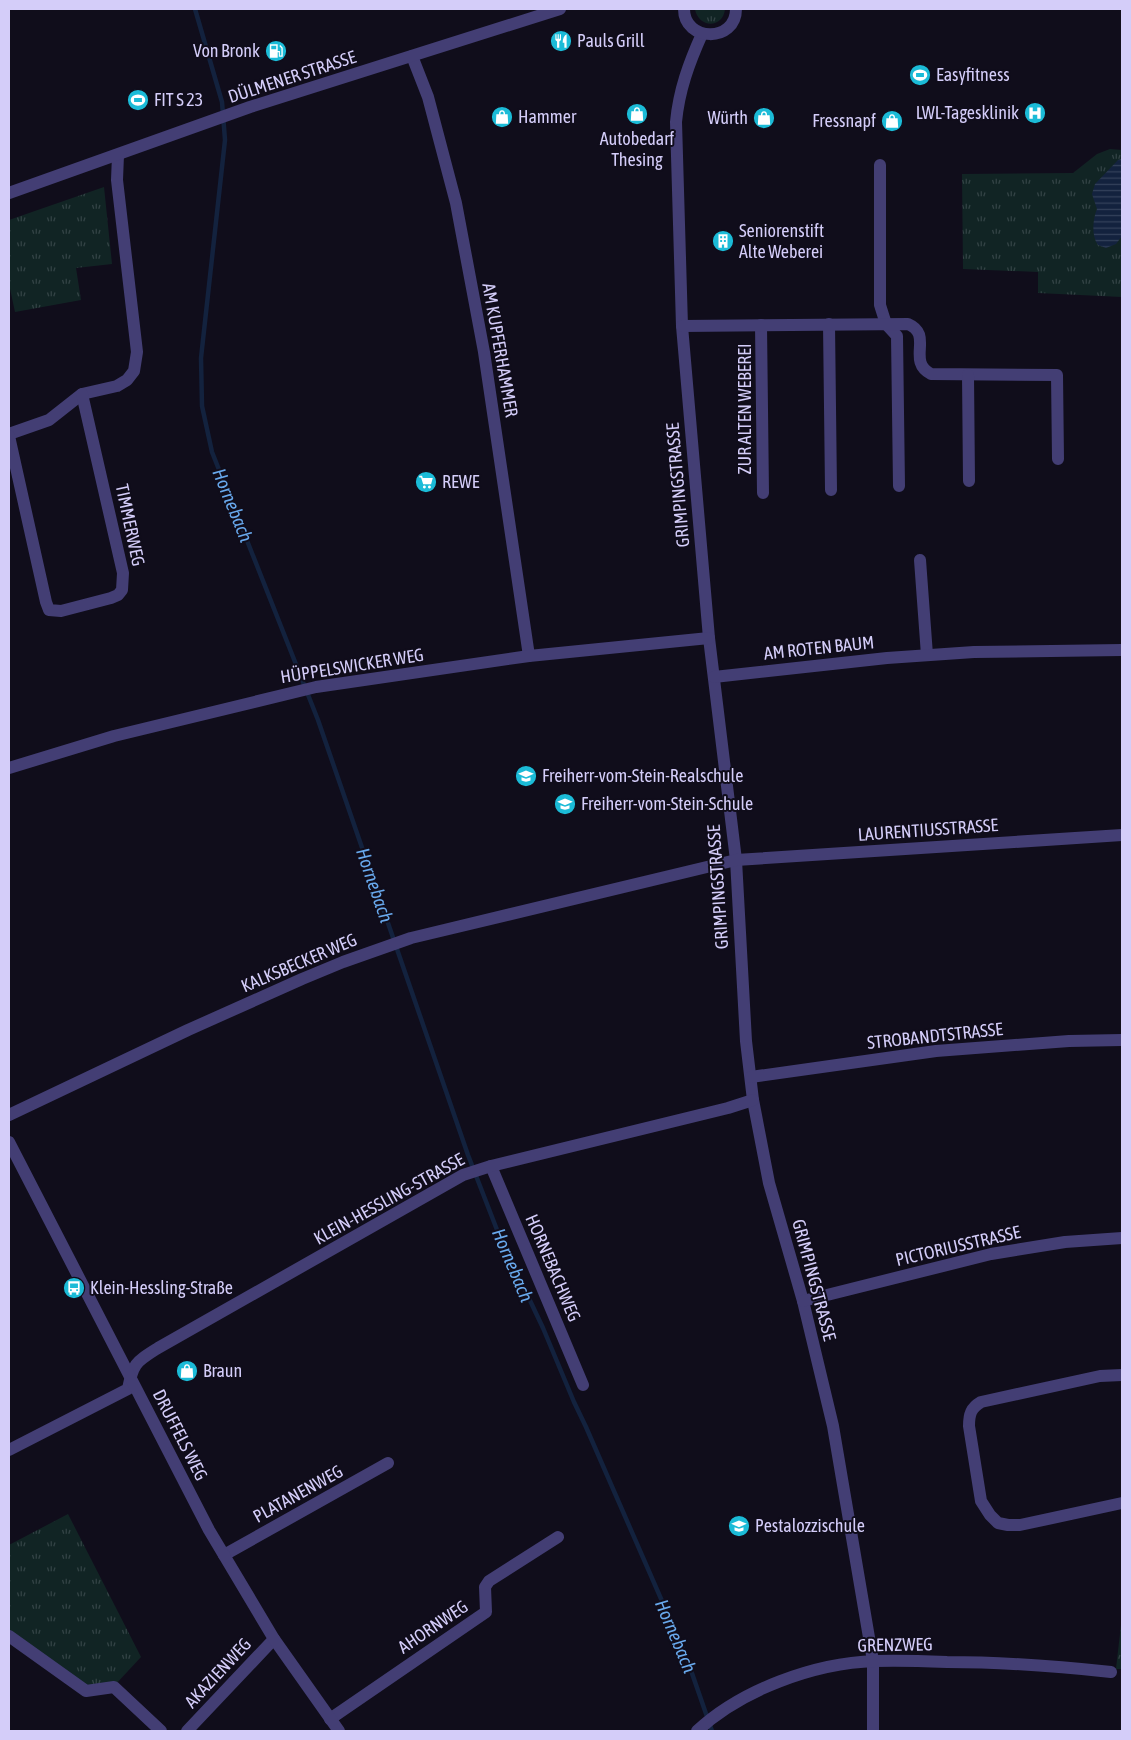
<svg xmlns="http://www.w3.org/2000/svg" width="1131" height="1740" viewBox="0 0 1131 1740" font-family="'Asap Condensed',sans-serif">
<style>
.grass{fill:url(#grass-tufts)}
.water{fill:url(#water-rules)}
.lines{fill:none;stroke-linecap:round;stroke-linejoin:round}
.stream{stroke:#13223e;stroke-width:4.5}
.minor{stroke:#433e74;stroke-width:12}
.tertiary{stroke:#433e74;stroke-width:12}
.labels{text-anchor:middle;stroke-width:4;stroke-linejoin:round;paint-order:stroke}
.poi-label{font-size:18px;fill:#d4cdf9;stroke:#100d1b;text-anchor:start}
.street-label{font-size:18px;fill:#d4cdf9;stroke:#100d1b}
.water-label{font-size:19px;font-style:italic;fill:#68a8ec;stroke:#100d1b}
</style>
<defs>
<pattern id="grass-tufts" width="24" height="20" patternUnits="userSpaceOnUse" patternTransform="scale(1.25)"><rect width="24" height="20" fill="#112424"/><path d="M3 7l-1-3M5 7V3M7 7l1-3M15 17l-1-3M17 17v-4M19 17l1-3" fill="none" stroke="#334345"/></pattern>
<pattern id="water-rules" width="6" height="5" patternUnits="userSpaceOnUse" patternTransform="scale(1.25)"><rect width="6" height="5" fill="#13223e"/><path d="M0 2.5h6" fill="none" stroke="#34415b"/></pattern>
</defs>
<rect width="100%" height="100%" fill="#100d1b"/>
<g class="grass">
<path d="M695 9H725C723 29 698 28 695 9Z"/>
<polygon points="1110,149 1122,150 1122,297 1038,293 1038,272 963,269 962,174 1073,173 1097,154"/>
<polygon points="104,187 112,264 76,268 81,300 15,312 9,284 9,220"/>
<polygon points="68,1514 141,1657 114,1686 86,1689 9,1634 9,1545"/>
<polygon points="1122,1616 1122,1669 1116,1669"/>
</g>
<path class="water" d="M1122 159V236L1116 244 1106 248 1098 245C1091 236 1093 218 1097 209L1092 194 1095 184 1118 160Z"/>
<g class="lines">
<polyline class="stream" points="195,9 222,102 225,140 201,358 202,406 212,452 318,720 468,1155 499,1235 543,1328 574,1402 586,1427 686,1656 712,1731"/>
<g class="minor">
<path d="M702 34C689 63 679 90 676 122L682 326 709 638 736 860 746 1041 753 1100 769 1183 803 1301 833 1426 873 1661V1731"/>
<polyline points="412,56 428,97 456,203 484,352 529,656"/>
<polyline points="880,165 880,305 886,324 897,336 899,486"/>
<polyline points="829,324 831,490"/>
<polyline points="761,325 763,493"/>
<path d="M682 326 908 324C934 335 906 361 931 374L1057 375 1058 459"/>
<polyline points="968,375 969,481"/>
<polyline points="9,434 49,420 82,394 117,386 127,380 134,371 137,352 117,180 118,155"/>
<polyline points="9,436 46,602 49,610 61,611 111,598 118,595 122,590 123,573 82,394"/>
<polyline points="920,560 927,655"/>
<polyline points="714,677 887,658 974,652 1122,650"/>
<polyline points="9,768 114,736 316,687 529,656 709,638"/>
<polyline points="751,1077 936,1051 1069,1041 1122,1040"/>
<polyline points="9,1115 188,1030 302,979 343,962 411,938 736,860 1122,835"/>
<polyline points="491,1166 583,1385"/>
<polyline points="803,1301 991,1254 1065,1242 1122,1238"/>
<path d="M1122 1375 1100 1376 981 1402C971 1408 969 1414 969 1426L981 1501 990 1515 998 1523 1008 1525H1020L1122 1503"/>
<path d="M9 1450 128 1389C133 1363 136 1362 158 1348L463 1175 491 1166 728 1108 753 1100"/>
<polyline points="224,1555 388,1463"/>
<polyline points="9,1636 86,1691 114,1687 161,1731"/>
<polyline points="330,1719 486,1612 485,1587 489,1581 558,1537"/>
<polyline points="187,1731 274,1639"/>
<path d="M697 1731C741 1690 814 1663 875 1661 899 1660 923 1661 947 1662 1002 1662 1056 1666 1111 1672"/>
</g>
<g class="tertiary">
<path d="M684 9C684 42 736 43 736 9"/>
<polyline points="9,193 250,107 560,9"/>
<polyline points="9,1142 209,1530 274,1639 339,1731"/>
</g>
</g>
<defs>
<g id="restaurant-disc" transform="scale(1.125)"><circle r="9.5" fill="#1bbbd7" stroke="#100d1b"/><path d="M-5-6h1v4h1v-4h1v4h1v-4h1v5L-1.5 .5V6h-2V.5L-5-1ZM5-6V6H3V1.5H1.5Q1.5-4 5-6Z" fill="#fff"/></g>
<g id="fuel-disc" transform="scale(1.125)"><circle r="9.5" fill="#1bbbd7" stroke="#100d1b"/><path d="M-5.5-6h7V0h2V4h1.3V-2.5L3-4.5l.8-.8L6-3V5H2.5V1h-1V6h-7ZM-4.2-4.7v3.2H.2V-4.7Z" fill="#fff"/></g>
<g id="stadium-disc" transform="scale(1.125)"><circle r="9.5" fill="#1bbbd7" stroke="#100d1b"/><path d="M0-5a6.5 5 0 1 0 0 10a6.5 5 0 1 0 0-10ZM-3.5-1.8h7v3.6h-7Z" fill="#fff"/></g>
<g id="hospital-disc" transform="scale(1.125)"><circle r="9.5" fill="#1bbbd7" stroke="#100d1b"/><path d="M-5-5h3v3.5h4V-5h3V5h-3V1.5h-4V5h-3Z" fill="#fff"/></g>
<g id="shop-disc" transform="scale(1.125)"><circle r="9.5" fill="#1bbbd7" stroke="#100d1b"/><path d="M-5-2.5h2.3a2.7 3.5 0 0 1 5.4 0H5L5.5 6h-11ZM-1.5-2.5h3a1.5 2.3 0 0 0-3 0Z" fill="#fff"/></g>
<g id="building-disc" transform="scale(1.125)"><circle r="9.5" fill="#1bbbd7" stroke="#100d1b"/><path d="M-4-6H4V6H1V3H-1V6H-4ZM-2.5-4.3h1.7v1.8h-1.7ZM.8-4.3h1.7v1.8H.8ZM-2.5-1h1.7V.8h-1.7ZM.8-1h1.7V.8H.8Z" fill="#fff"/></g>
<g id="supermarket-disc" transform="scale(1.125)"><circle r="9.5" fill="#1bbbd7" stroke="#100d1b"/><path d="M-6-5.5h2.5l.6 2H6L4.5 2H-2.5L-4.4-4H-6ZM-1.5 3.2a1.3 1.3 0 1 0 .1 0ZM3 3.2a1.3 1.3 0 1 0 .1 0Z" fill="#fff"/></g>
<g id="school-disc" transform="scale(1.125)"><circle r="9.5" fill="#1bbbd7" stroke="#100d1b"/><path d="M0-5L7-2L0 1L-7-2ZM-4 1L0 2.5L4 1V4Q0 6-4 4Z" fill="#fff"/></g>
<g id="bus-disc" transform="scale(1.125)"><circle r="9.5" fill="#1bbbd7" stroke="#100d1b"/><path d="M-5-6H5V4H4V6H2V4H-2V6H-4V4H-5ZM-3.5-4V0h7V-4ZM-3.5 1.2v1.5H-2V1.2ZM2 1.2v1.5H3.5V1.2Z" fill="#fff"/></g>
</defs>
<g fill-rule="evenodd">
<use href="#restaurant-disc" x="561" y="41"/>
<use href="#fuel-disc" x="276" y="51"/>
<use href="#stadium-disc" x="920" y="75"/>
<use href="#stadium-disc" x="138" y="100"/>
<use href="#hospital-disc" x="1035" y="113"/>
<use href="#shop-disc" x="637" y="114"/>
<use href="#shop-disc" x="502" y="117"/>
<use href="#shop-disc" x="764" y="118"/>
<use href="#shop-disc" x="892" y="121"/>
<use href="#building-disc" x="723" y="241"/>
<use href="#supermarket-disc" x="426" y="482"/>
<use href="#school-disc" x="526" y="776"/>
<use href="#school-disc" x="565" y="804"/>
<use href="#bus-disc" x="74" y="1288"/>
<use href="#shop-disc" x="187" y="1371"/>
<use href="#school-disc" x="739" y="1526"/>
</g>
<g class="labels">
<g class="poi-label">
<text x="577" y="47">Pauls Grill</text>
<text x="260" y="57" text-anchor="end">Von Bronk</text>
<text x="936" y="81">Easyfitness</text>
<text x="154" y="106">FIT S 23</text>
<text x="1019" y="119" text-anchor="end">LWL-Tagesklinik</text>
<text x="518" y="123">Hammer</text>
<text x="748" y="124" text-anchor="end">Würth</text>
<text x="876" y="127" text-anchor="end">Fressnapf</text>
<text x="637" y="145" text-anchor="middle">Autobedarf<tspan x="637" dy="21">Thesing</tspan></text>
<text x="739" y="237">Seniorenstift<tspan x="739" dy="21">Alte Weberei</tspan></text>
<text x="442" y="488">REWE</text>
<text x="542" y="782">Freiherr-vom-Stein-Realschule</text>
<text x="581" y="810">Freiherr-vom-Stein-Schule</text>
<text x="90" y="1294">Klein-Hessling-Straße</text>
<text x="203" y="1377">Braun</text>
<text x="755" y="1532">Pestalozzischule</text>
</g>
<g class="street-label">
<text transform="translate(292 77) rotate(-18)" y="6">DÜLMENER STRASSE</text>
<text transform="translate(500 350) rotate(80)" y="6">AM KUPFERHAMMER</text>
<text transform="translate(745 409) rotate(-90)" y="6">ZUR ALTEN WEBEREI</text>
<text transform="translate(678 485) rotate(-95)" y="6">GRIMPINGSTRASSE</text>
<text transform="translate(130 525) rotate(78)" y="6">TIMMERWEG</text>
<text transform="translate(819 648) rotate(-6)" y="6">AM ROTEN BAUM</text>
<text transform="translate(352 666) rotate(-9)" y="6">HÜPPELSWICKER WEG</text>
<text transform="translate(928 830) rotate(-4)" y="6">LAURENTIUSSTRASSE</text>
<text transform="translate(718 887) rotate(-94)" y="6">GRIMPINGSTRASSE</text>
<text transform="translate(299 963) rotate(-23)" y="6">KALKSBECKER WEG</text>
<text transform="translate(935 1036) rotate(-6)" y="6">STROBANDTSTRASSE</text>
<text transform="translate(389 1199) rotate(-29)" y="6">KLEIN-HESSLING-STRASSE</text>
<text transform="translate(958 1246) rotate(-13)" y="6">PICTORIUSSTRASSE</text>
<text transform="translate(553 1268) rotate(67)" y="6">HORNEBACHWEG</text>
<text transform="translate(814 1280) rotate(75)" y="6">GRIMPINGSTRASSE</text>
<text transform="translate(180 1435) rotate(63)" y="6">DRUFFELS WEG</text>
<text transform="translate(298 1494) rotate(-29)" y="6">PLATANENWEG</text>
<text transform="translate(433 1627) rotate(-34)" y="6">AHORNWEG</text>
<text transform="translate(895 1645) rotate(-1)" y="6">GRENZWEG</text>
<text transform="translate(218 1673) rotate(-47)" y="6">AKAZIENWEG</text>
</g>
<g class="water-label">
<text transform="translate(233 505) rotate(68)" y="7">Hornebach</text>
<text transform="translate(375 885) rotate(71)" y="7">Hornebach</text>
<text transform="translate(513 1265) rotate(67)" y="7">Hornebach</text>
<text transform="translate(676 1636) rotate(67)" y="7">Hornebach</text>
</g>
</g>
<rect width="1131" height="1740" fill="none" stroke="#d4cdf9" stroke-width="20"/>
</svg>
